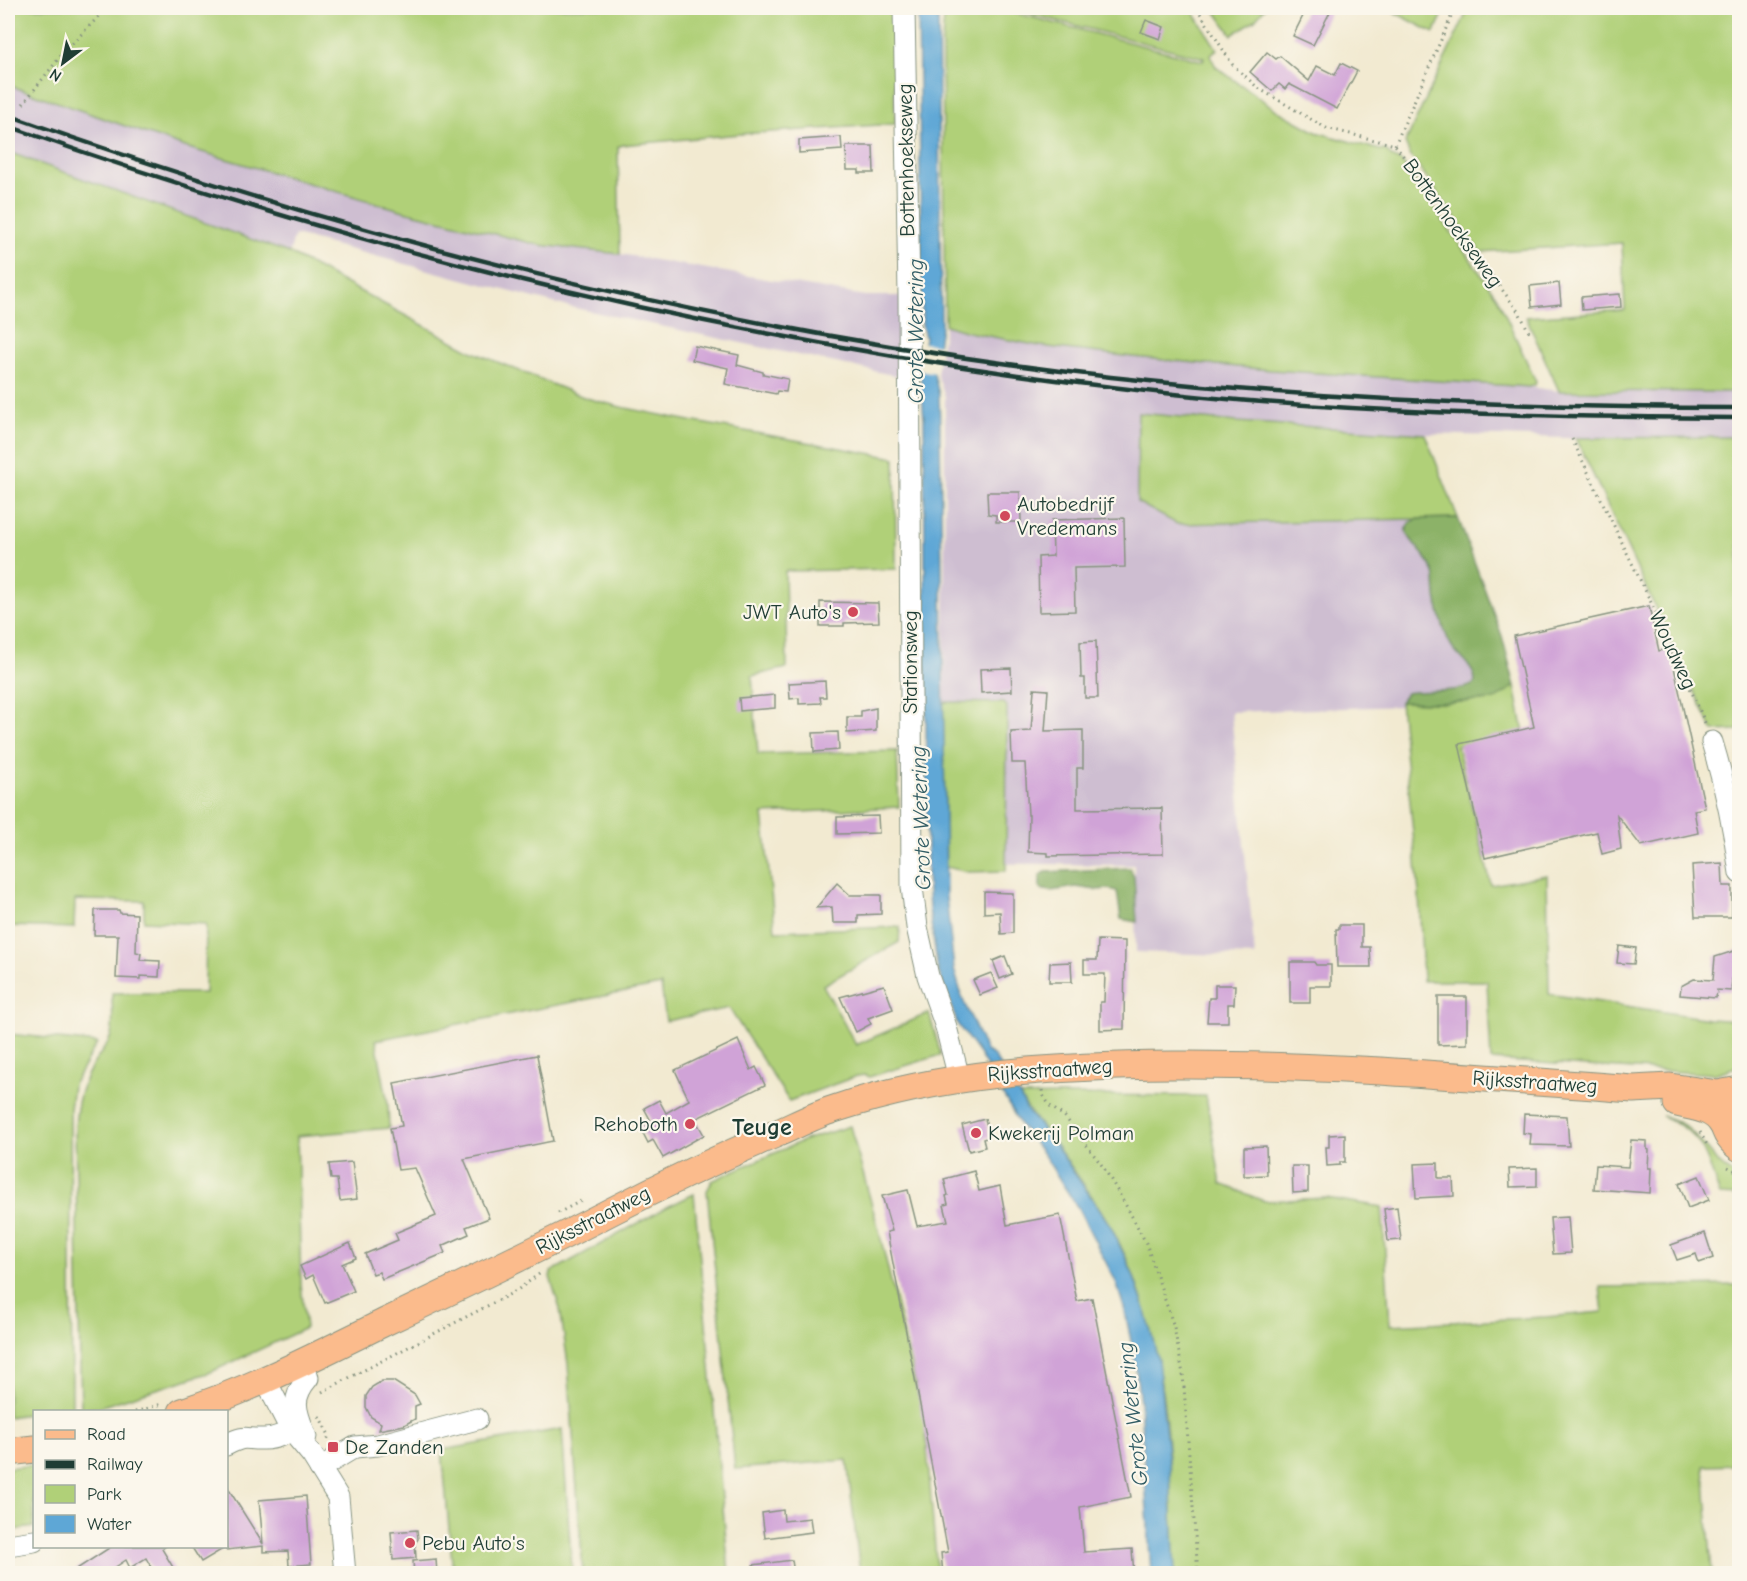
<svg xmlns="http://www.w3.org/2000/svg" width="1747" height="1581" viewBox="0 0 1747 1581" font-family="'Comic Neue',sans-serif">
<style>
.industrial{fill:#cebed1}
.green{fill:#b0d078;stroke:#688656;stroke-width:1.5}
.forest{fill:#8cb268;stroke:#56784e;stroke-width:1.5}
.water{fill:#5ea7d6;stroke:#3e7285;stroke-width:1.5}
.pier{fill:#f2ead1}
.building{fill:#d0a3d7}
.lines{fill:none;stroke-linecap:round;stroke-linejoin:round}
.minor-casing{stroke:#889482;stroke-width:23}
.major-casing{stroke:#889482;stroke-width:29}
.path{stroke:#889482;stroke-width:3;stroke-dasharray:1.5 4.5;stroke-linecap:butt}
.minor{stroke:#fff;stroke-width:21}
.major{stroke:#fbbb8c;stroke-width:27}
.rail{stroke:#1f3d34;stroke-width:4.5}
.poi-dot{fill:#d1495b;stroke:#fbf7ec;stroke-width:2}
.labels{text-anchor:middle;stroke-width:4.5;stroke-linejoin:round;paint-order:stroke}
.street-label{font-size:21px;fill:#1f3d34;stroke:#fbf7ec}
.poi-label{font-size:21px;fill:#1f3d34;stroke:#fbf7ec;text-anchor:start}
.water-label{font-size:22px;font-style:italic;fill:#325d65;stroke:#fbf7ec}
.quarter-label{font-size:24px;font-weight:bold;fill:#1f3d34;stroke:#fbf7ec}
</style>
<rect width="100%" height="100%" fill="#fbf7ec"/>
<filter id="ink" filterUnits="userSpaceOnUse"><feTurbulence type="fractalNoise" baseFrequency=".0167" numOctaves="2"/><feDisplacementMap in="SourceGraphic" scale="12" xChannelSelector="R" yChannelSelector="G"/><feConvolveMatrix kernelMatrix="1 2 1 2 8 2 1 2 1" color-interpolation-filters="sRGB"/></filter>
<filter id="wash" filterUnits="userSpaceOnUse"><feTurbulence type="fractalNoise" baseFrequency=".008" numOctaves="4" result="noise"/><feDisplacementMap in="SourceGraphic" scale="24" xChannelSelector="R" yChannelSelector="G"/><feGaussianBlur stdDeviation="1.35" result="paint"/><feColorMatrix in="noise" values="0 0 0 0 0 0 0 0 0 0 0 0 0 0 0 0 0 1.4 0 .05"/><feComposite in="paint" operator="in"/></filter>
<g filter="url(#wash)">
<rect width="100%" height="100%" fill="#f2ead1"/>
<g class="industrial">
<polygon points="8,85 185,147 404,211 539,245 620,254 865,296 901,296 902,377 561,305 295,235 289,253 272,248 8,152"/>
<polygon points="945,325 968,332 1040,346 1133,357 1271,370 1530,387 1559,391 1739,392 1739,437 1567,438 1425,434 1237,422 1139,414 1453,515 1516,702 1231,712 1255,956 1136,952 1134,865 944,863 945,397 937,374"/>
</g>
<g class="green">
<polygon points="8,8 893,8 895,124 740,134 622,145 618,147 620,254 539,245 404,211 185,147 8,85"/>
<polygon points="945,8 995,8 1203,61 1204,58 1007,8 1191,8 1217,49 1210,55 1216,67 1278,111 1316,132 1380,150 1385,150 1392,157 1402,162 1497,297 1536,382 1535,385 1530,387 1271,370 1133,357 1040,346 968,332 945,325 942,41"/>
<polygon points="1213,8 1265,8 1255,20 1232,35"/>
<polygon points="1386,8 1446,8 1434,33"/>
<polygon points="1469,8 1739,8 1739,392 1559,391 1526,317 1625,310 1622,243 1480,252 1410,155 1405,143"/>
<path d="M8 152 289 253 473 352 586 398 621 407 695 422 895 458 896 569 785 571 787 668 752 676 758 754 897 751 899 807 763 814 775 931 900 927 899 942 823 985 856 1045 929 1013 941 1055 869 1077 865 1075 857 1076 789 1101 729 1008 666 1021 661 985 376 1040 388 1104 389 1128 297 1136 301 1285 306 1328 211 1372 99 1407 81 1410 75 1129C76 1105 81 1083 94 1063 100 1053 108 1046 111 1035 114 1022 112 1006 112 993H205L206 924 144 921V901L75 900 74 928 8 926Z"/>
<polygon points="1138,413 1237,422 1425,434 1458,518 1177,524 1137,502"/>
<polygon points="1739,437 1739,730 1713,731 1576,438"/>
<polygon points="1515,686 1524,733 1457,746 1491,885 1547,875 1549,994 1709,1019 1739,1021 1739,1066 1714,1074 1491,1060 1487,981 1423,981 1419,893 1400,702 1438,703 1494,700"/>
<polygon points="943,702 1003,703 1007,706 1006,871 968,872 946,867"/>
<polygon points="8,1034 97,1043 73,1085 70,1109 72,1407 8,1417"/>
<path d="M1061 1095 1206 1096 1221 1184 1264 1201 1326 1198 1382 1207 1390 1325 1546 1317 1603 1312 1600 1287 1739 1285V1465L1704 1466 1712 1573H1175C1169 1457 1170 1332 1111 1227 1095 1199 1074 1170 1055 1144 1043 1128 1030 1115 1020 1096Z"/>
<path d="M1662 1116C1703 1125 1703 1161 1739 1177V1196L1720 1195C1705 1155 1705 1134 1662 1116Z"/>
<polygon points="850,1126 879,1231 925,1424 937,1573 860,1573 847,1460 735,1469 707,1191 712,1181 733,1171 805,1140"/>
<polygon points="694,1194 729,1573 583,1573 568,1364 560,1309 550,1277 551,1272 665,1208"/>
<polygon points="562,1429 572,1573 453,1573 442,1450"/>
<polygon points="34,1465 34,1527 8,1531 8,1468"/>
</g>
<g class="forest">
<path d="M1458 518 1502 636 1515 686 1494 700 1438 703 1400 702 1406 693C1425 690 1461 694 1475 683 1476 667 1458 657 1451 645 1443 631 1439 612 1436 596 1435 588 1436 580 1434 573 1429 556 1413 547 1406 531L1410 522 1419 519Z"/>
<polygon points="1130,868 1134,877 1137,922 1121,919 1117,891 1108,889 1096,890 1076,887 1051,891 1040,889 1040,875 1046,872"/>
</g>
<polygon class="water" points="918,8 938,8 941,326 934,374 939,395 940,425 946,897 954,969 963,1000 986,1051 993,1055 1020,1096 1028,1112 1054,1143 1110,1225 1132,1272 1147,1315 1158,1360 1170,1473 1175,1573 1151,1573 1140,1403 1135,1361 1125,1311 1116,1282 1078,1208 1044,1155 1021,1126 980,1055 958,1025 938,970 929,909 927,873 924,419 920,371 925,337 922,326"/>
<polygon class="pier" points="923,343 940,345 936,373 919,370"/>
<g id="blocks">
<g class="building">
<polygon points="1307,8 1332,8 1313,45 1293,36"/>
<polygon points="1146,20 1164,27 1160,39 1141,32"/>
<polygon points="1267,52 1276,59 1280,56 1309,81 1317,66 1335,75 1341,63 1357,71 1337,109 1289,84 1285,89 1279,84 1272,91 1250,72"/>
<polygon points="841,137 842,150 799,153 799,140"/>
<polygon points="846,146 873,146 874,173 859,173 859,170 847,170"/>
<polygon points="1559,283 1561,304 1532,307 1530,286"/>
<polygon points="1620,294 1621,307 1582,310 1581,297"/>
<polygon points="695,346 739,355 737,365 763,372 763,374 788,379 786,392 777,391 776,394 725,384 728,368 692,360"/>
<polygon points="987,492 1020,492 1021,522 996,522 996,515 988,514"/>
<polygon points="1124,518 1125,567 1074,568 1075,611 1039,612 1038,557 1053,556 1052,520"/>
<polygon points="820,602 878,603 879,622 844,623 844,626 820,626"/>
<polygon points="1649,606 1659,651 1670,649 1705,808 1694,810 1698,833 1641,846 1617,815 1621,849 1602,854 1597,832 1485,858 1459,744 1534,727 1514,636"/>
<polygon points="1096,641 1098,698 1085,698 1085,678 1081,678 1080,642"/>
<polygon points="1011,668 1012,691 981,693 980,669"/>
<polygon points="825,681 826,697 820,697 821,703 799,704 799,698 790,699 789,683"/>
<polygon points="1034,689 1048,690 1045,731 1083,730 1083,768 1077,768 1077,809 1162,808 1163,854 1048,856 1048,853 1028,852 1029,815 1028,815 1025,763 1012,763 1011,732 1031,731"/>
<polygon points="775,695 775,708 740,711 739,698"/>
<polygon points="876,708 876,731 847,733 847,717 861,717 861,711"/>
<polygon points="838,732 839,750 814,752 813,733"/>
<polygon points="878,816 879,833 837,834 837,817"/>
<polygon points="1722,863 1723,886 1732,886 1732,917 1695,917 1692,865"/>
<polygon points="837,883 850,895 881,895 881,914 858,915 858,923 833,923 832,907 816,908"/>
<polygon points="984,892 1013,893 1013,933 1001,934 1000,912 984,913"/>
<polygon points="95,910 119,910 120,913 137,914 136,952 141,953 140,960 160,961 159,977 140,976 140,979 116,978 118,935 94,935"/>
<polygon points="1339,925 1362,925 1362,947 1370,947 1371,967 1337,967 1336,929 1339,929"/>
<polygon points="1098,940 1125,941 1124,1029 1100,1030 1100,1002 1104,1002 1105,974 1084,974 1084,960 1097,960"/>
<polygon points="1619,946 1636,948 1634,964 1617,963"/>
<polygon points="1740,949 1740,977 1732,979 1731,991 1717,990 1716,998 1680,995 1681,986 1694,979 1713,980 1715,957"/>
<polygon points="1005,956 1012,974 1000,979 993,961"/>
<polygon points="1071,962 1072,982 1049,982 1050,963"/>
<polygon points="1290,962 1314,962 1316,965 1331,965 1331,986 1310,986 1310,1003 1290,1003"/>
<polygon points="991,973 998,988 980,995 973,980"/>
<polygon points="884,985 893,1009 868,1018 871,1024 856,1032 840,997"/>
<polygon points="1215,985 1235,985 1234,1004 1228,1004 1228,1022 1207,1022 1209,998 1215,998"/>
<polygon points="1438,997 1467,997 1467,1044 1438,1045"/>
<polygon points="738,1040 751,1070 756,1067 765,1085 695,1119 704,1135 663,1158 653,1140 648,1143 640,1127 651,1121 644,1108 659,1100 666,1113 689,1100 675,1070"/>
<polygon points="537,1055 553,1141 464,1159 489,1218 466,1227 469,1234 442,1246 445,1253 382,1279 379,1272 373,1274 365,1254 398,1240 395,1233 436,1216 415,1168 398,1170 390,1128 402,1126 394,1083"/>
<polygon points="1524,1114 1567,1116 1569,1146 1530,1145 1531,1134 1523,1133"/>
<polygon points="985,1119 990,1137 983,1139 985,1147 969,1151 962,1125"/>
<polygon points="1345,1134 1345,1162 1340,1162 1340,1165 1327,1166 1326,1147 1329,1147 1329,1135"/>
<polygon points="1631,1140 1647,1141 1647,1149 1649,1150 1648,1168 1651,1168 1650,1193 1594,1189 1596,1165 1628,1167"/>
<polygon points="1266,1146 1267,1175 1244,1176 1244,1147"/>
<polygon points="352,1162 357,1199 340,1201 337,1179 331,1179 329,1164"/>
<polygon points="1438,1163 1438,1178 1453,1178 1454,1196 1416,1198 1414,1164"/>
<polygon points="1292,1166 1308,1166 1308,1192 1293,1193"/>
<polygon points="1537,1168 1537,1186 1510,1187 1509,1169"/>
<polygon points="974,1171 979,1191 1000,1186 1007,1225 1060,1215 1077,1301 1092,1298 1131,1497 1080,1507 1084,1552 1132,1549 1134,1574 943,1574 941,1553 948,1552 887,1232 892,1231 882,1196 908,1190 917,1226 948,1221 944,1205 948,1204 946,1196 948,1195 944,1179"/>
<polygon points="1699,1176 1709,1200 1688,1208 1679,1184"/>
<polygon points="1397,1207 1401,1240 1388,1241 1384,1209"/>
<polygon points="1568,1217 1571,1253 1553,1254 1550,1218"/>
<polygon points="1705,1233 1713,1258 1699,1263 1696,1254 1677,1260 1671,1245"/>
<polygon points="350,1243 356,1258 342,1264 354,1291 325,1303 313,1275 306,1279 300,1266"/>
<polygon points="382,1381 393,1381 415,1395 420,1404 415,1406 415,1419 404,1425 379,1430 381,1423 371,1417 366,1407 366,1396 372,1387"/>
<polygon points="226,1485 263,1544 259,1500 306,1496 311,1564 289,1566 288,1551 263,1552 263,1546 226,1550 226,1547 201,1562 191,1546 226,1546"/>
<polygon points="783,1510 784,1521 810,1518 812,1532 765,1538 762,1513"/>
<polygon points="417,1530 418,1539 415,1543 416,1558 393,1560 391,1532"/>
<polygon points="112,1546 166,1546 162,1549 177,1574 155,1574 146,1558 130,1568 126,1560 105,1574 69,1574"/>
<polygon points="436,1559 437,1574 414,1574 413,1561"/>
<polygon points="792,1560 794,1574 753,1574 753,1565"/>
</g>
</g>
</g>
<g filter="url(#ink)">
<use href="#blocks" fill-opacity="0" stroke="#889482" stroke-width="1.5"/>
<g class="lines">
<g class="minor-casing">
<g id="minor">
<polyline points="904,8 909,296 912,887 917,927 928,976 946,1027 959,1078"/>
<path d="M1712 742C1725 785 1734 828 1740 873"/>
<polyline points="265,1379 291,1430 312,1455 338,1497 345,1574"/>
<path d="M306 1437C297 1413 289 1400 308 1378"/>
<path d="M226 1445C247 1434 244 1440 264 1439 278 1439 290 1431 301 1425"/>
<polyline points="320,1468 355,1447 378,1445 477,1419"/>
<polyline points="8,1545 34,1541"/>
</g>
</g>
<g class="major-casing">
<g id="major">
<path d="M1677 1103C1693 1107 1714 1108 1723 1125"/>
<path d="M1724 1107C1721 1124 1726 1138 1740 1148"/>
<path d="M182 1412C252 1389 318 1355 385 1322 461 1286 537 1250 612 1211 666 1183 721 1157 778 1133 796 1125 815 1115 834 1109 944 1072 1059 1066 1174 1065 1327 1064 1480 1078 1633 1089L1670 1087 1718 1094 1734 1091"/>
<polyline points="8,1452 34,1449"/>
</g>
</g>
<g class="path">
<polyline points="1197,8 1232,64 1258,88 1326,128 1395,145 1509,299 1520,314 1529,332"/>
<polyline points="23,104 63,53 107,8"/>
<polyline points="1395,145 1455,8"/>
<polyline points="1572,439 1673,648 1706,725"/>
<polyline points="1042,1090 1043,1095 1050,1106 1065,1117 1104,1168 1128,1209 1146,1243 1174,1327 1183,1374 1198,1574"/>
<polyline points="1700,1132 1707,1145"/>
<polyline points="1728,1167 1740,1173"/>
<polyline points="558,1213 581,1201"/>
<polyline points="322,1392 516,1291 542,1272"/>
<polyline points="135,1412 162,1404"/>
<polyline points="319,1416 329,1435 326,1443"/>
</g>
<use href="#minor" class="minor"/>
<use href="#major" class="major"/>
<g class="rail">
<path d="M8 115C363 242 735 334 1111 377 1320 400 1529 408 1740 408"/>
<path d="M8 126C373 256 752 346 1137 390 1337 413 1538 417 1740 418"/>
</g>
</g>
</g>
<g class="poi-dot">
<circle cx="1005" cy="516" r="6"/>
<circle cx="853" cy="612" r="6"/>
<circle cx="690" cy="1124" r="6"/>
<circle cx="976" cy="1133" r="6"/>
<rect x="327" y="1441" width="12" height="12" rx="3"/>
<circle cx="410" cy="1543" r="6"/>
</g>
<g class="labels">
<g class="street-label">
<text transform="translate(906 160) rotate(-91)" y="7">Bottenhoekseweg</text>
<text transform="translate(1453 223) rotate(54)" y="7">Bottenhoekseweg</text>
<text transform="translate(1673 650) rotate(65)" y="7">Woudweg</text>
<text transform="translate(910 662) rotate(-90)" y="7">Stationsweg</text>
<text transform="translate(1050 1070) rotate(-4)" y="7">Rijksstraatweg</text>
<text transform="translate(1535 1082) rotate(4)" y="7">Rijksstraatweg</text>
<text transform="translate(593 1220) rotate(-27)" y="7">Rijksstraatweg</text>
</g>
<g class="poi-label">
<text x="1017" y="511">Autobedrijf<tspan x="1017" dy="24">Vredemans</tspan></text>
<text x="841" y="619" text-anchor="end">JWT Auto's</text>
<text x="678" y="1131" text-anchor="end">Rehoboth</text>
<text x="988" y="1140">Kwekerij Polman</text>
<text x="345" y="1454">De Zanden</text>
<text x="422" y="1550">Pebu Auto's</text>
</g>
<g class="water-label">
<text transform="translate(915 331) rotate(-90)" y="8">Grote Wetering</text>
<text transform="translate(920 818) rotate(-92)" y="8">Grote Wetering</text>
<text transform="translate(1132 1414) rotate(-96)" y="8">Grote Wetering</text>
</g>
<g class="quarter-label">
<text x="762" y="1135">Teuge</text>
</g>
</g>
<rect width="1747" height="1581" fill="none" stroke="#fbf7ec" stroke-width="30"/>
<rect x="33" y="1410" width="195" height="138" fill="#fbf7ec" stroke="#a3ada2" stroke-width="1.5"/>
<rect x="45" y="1430" width="30" height="9" fill="#fbbb8c" stroke="#a3ada2" stroke-width="1.5"/>
<text x="87" y="1440" font-size="18" fill="#1f3d34">Road</text>
<rect x="45" y="1460" width="30" height="9" fill="#1f3d34" stroke="#a3ada2" stroke-width="1.5"/>
<text x="87" y="1470" font-size="18" fill="#1f3d34">Railway</text>
<rect x="45" y="1485" width="30" height="18" fill="#b0d078" stroke="#a3ada2" stroke-width="1.5"/>
<text x="87" y="1500" font-size="18" fill="#1f3d34">Park</text>
<rect x="45" y="1515" width="30" height="18" fill="#5ea7d6" stroke="#a3ada2" stroke-width="1.5"/>
<text x="87" y="1530" font-size="18" fill="#1f3d34">Water</text>
<g transform="translate(63 63) rotate(212)" stroke="#fbf7ec" stroke-width="4.5" paint-order="stroke">
<path d="M0-4.5L10 22L0 15L-10 22Z" fill="#1f3d34"/>
<text y="-9" font-size="16" font-weight="bold" text-anchor="middle" fill="#1f3d34">N</text>
</g>
</svg>
